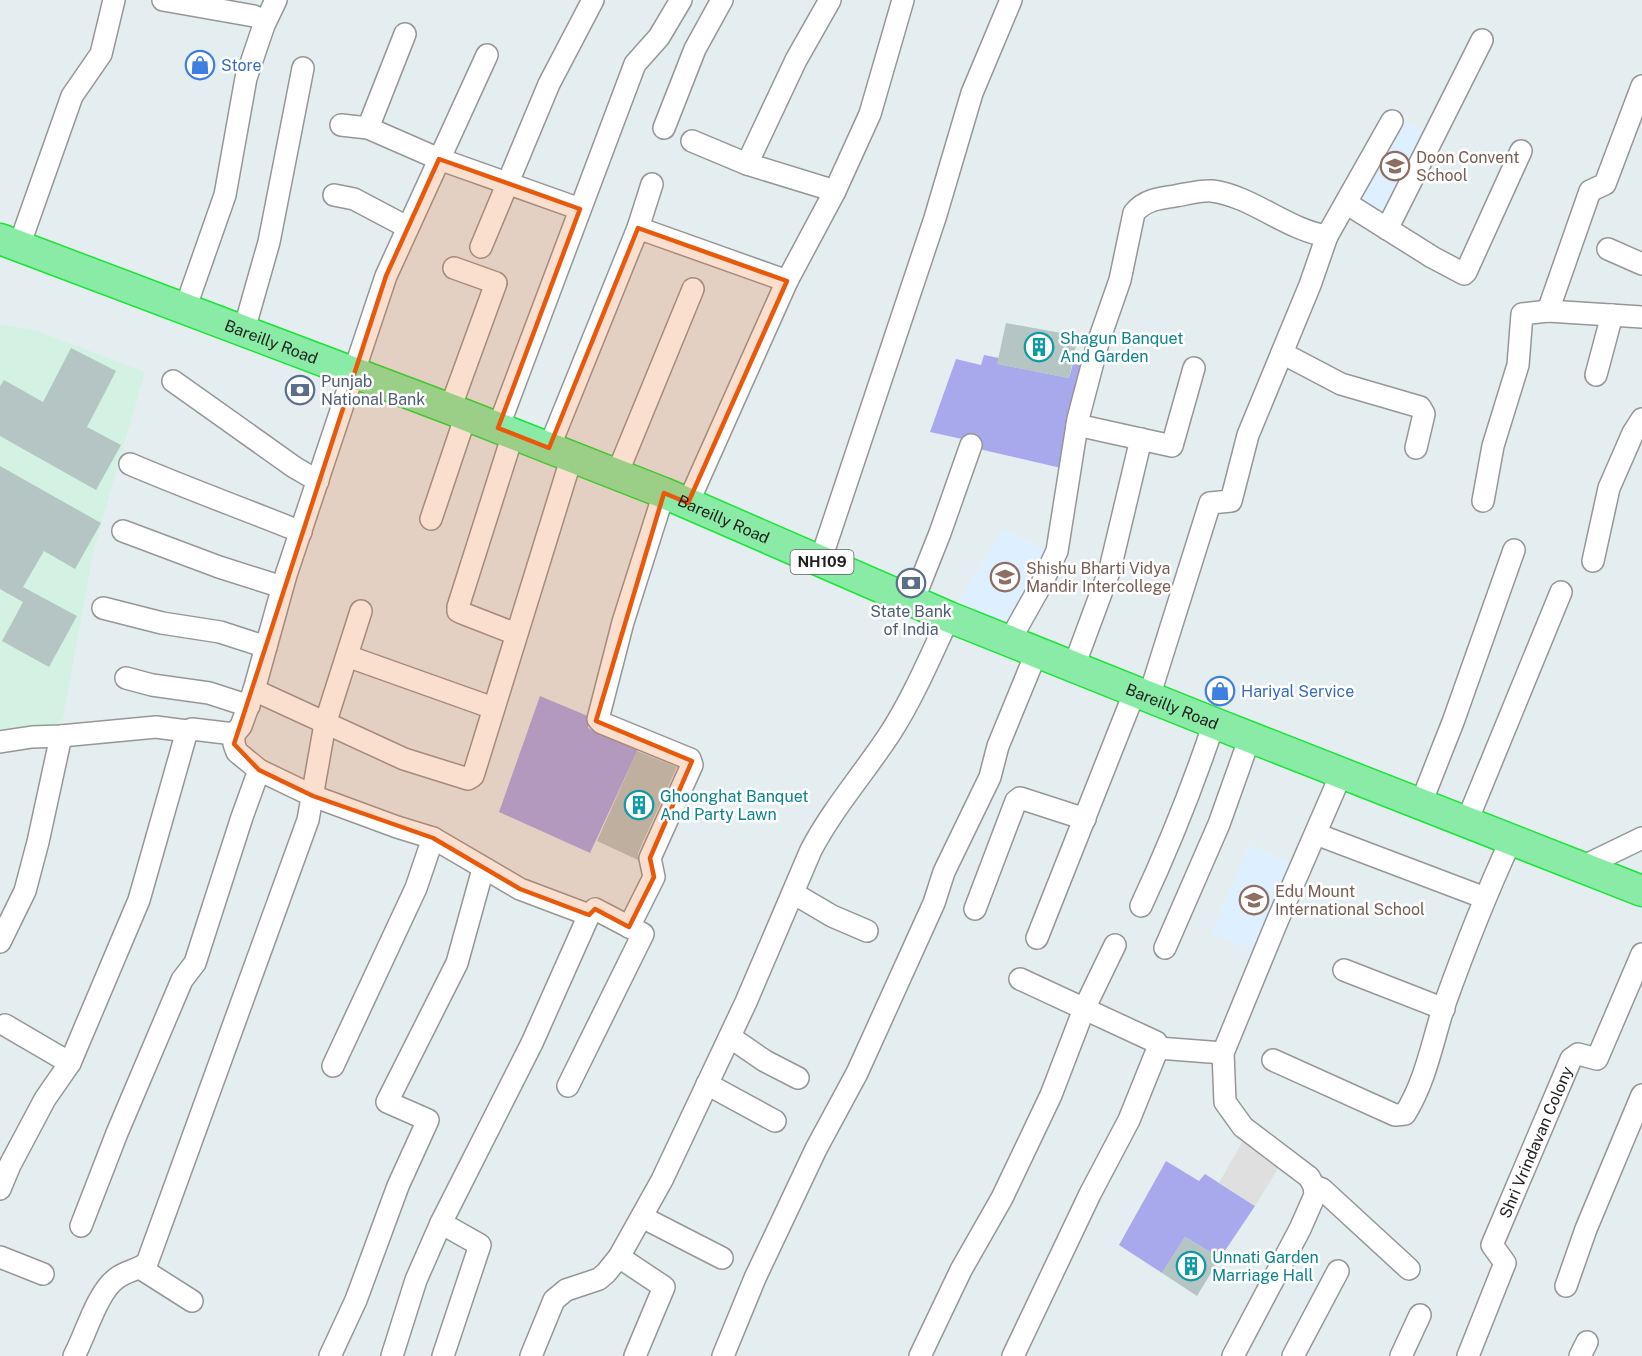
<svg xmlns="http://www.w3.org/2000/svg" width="1642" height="1356" viewBox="0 0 1642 1356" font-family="'Public Sans',sans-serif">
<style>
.commercial{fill:#d3f2e3}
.education{fill:#def0ff}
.grass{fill:#a8a9ec}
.parking{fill:#dfdfdf}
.building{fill:#b4c5c3}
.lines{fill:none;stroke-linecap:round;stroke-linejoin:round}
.minor-casing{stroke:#969696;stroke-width:24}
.highway-casing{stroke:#1ce336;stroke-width:33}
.minor{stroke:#fff;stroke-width:21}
.highway{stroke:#89eba5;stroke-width:30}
.marked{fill:#e8590c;fill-opacity:0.2;stroke:#e8590c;stroke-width:4.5;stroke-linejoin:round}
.labels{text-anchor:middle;stroke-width:5;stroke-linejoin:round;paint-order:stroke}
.shield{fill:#fff;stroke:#626262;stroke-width:1.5}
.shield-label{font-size:15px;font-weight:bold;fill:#1f1f1f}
.shop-label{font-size:16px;fill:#366cbe;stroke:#fff;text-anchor:start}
.education-label{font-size:16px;fill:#785e54;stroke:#fff;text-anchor:start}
.culture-label{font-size:16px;fill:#0d838f;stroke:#fff;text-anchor:start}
.street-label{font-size:16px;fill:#1f1f1f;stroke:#fff}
.service-label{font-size:16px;fill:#4e5e75;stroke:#fff;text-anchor:start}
</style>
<rect width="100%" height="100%" fill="#e4eef0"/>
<polygon class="commercial" points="0,324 37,331 145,372 94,548 61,729 0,734"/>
<g class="education">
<polygon points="1398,120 1433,133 1391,224 1354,199"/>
<polygon points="1003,529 1050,553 1009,625 958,602"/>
<polygon points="1249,845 1297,867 1260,951 1211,934"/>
</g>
<g class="grass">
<polygon points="984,355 999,358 998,364 1069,378 1073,363 1086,367 1061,468 979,449 980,443 930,432 956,359 981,365"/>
<polygon points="540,696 590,717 588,728 638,749 590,853 499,812"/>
<polygon points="1166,1161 1199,1181 1205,1174 1255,1206 1220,1258 1185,1237 1162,1273 1119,1245"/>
</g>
<polygon class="parking" points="1245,1137 1281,1164 1255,1206 1219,1183"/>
<g class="building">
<polygon points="1006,323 1078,336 1069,378 997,364"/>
<polygon points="71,348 116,371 87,427 121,445 96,490 0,436 0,386 4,380 43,402"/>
<polygon points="0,466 101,523 75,569 44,551 23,587 77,616 49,667 2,641 23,602 0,589"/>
<polygon points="637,751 677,767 638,853 638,860 597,841"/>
<polygon points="1185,1237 1220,1258 1197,1296 1162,1273"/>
</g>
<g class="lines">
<g class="minor-casing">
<g id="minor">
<polyline points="163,0 254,16"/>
<polyline points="341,125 368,128 439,159 580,209"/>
<polyline points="368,128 405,34"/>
<polyline points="664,128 695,49 722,0"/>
<polyline points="692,141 747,164 835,191"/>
<polyline points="747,164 796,60 830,0"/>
<polyline points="334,195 354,199 407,227"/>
<polyline points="1346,203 1432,257 1464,274 1466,272 1521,151"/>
<polyline points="638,228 787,281"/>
<polyline points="1387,229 1482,40"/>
<polyline points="19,246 72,96 101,54 114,0"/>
<polyline points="481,247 549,84 593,0"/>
<polyline points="1608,249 1642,264"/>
<polyline points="185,309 225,195 246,78 264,25 276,0"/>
<polyline points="1548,311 1590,191 1605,184 1642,86"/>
<polyline points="244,330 269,242 303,68"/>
<polyline points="1282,353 1341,384 1420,407 1424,414 1416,448"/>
<polyline points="1596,375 1612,315"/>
<polyline points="173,381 294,467 318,481"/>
<polyline points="450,409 496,283 454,268"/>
<polyline points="1077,425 1172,446 1194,368"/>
<polyline points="498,428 635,64 659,37 681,0"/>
<polyline points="513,434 458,607 458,611 462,613 516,634"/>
<polyline points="549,448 638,228 652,184"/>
<path d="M130 464C186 488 244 509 301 532"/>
<polyline points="617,474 693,289"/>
<polyline points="1483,501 1493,446 1518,365 1522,314 1548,311 1642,317"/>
<polyline points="688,503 787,281 835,191 870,114 903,0"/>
<polyline points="431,519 466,415"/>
<polyline points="123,531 219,567 282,587"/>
<polyline points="1593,561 1609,488 1633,433 1642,419"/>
<polyline points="820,562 935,218 972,93 1011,0"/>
<polyline points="913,601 940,533 971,445"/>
<polyline points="103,608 162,623 220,632 266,647"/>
<path d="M1010 640 1042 583 1057 551 1078 419 1098 343 1120 280 1134 213C1144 200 1160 198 1175 196 1187 194 1201 190 1212 191 1252 196 1287 230 1327 236"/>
<polyline points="347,656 493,708"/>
<polyline points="1074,666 1110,569 1141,439"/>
<polyline points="126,678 152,685 209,693 249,706"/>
<polyline points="254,690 404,759 468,779 473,776 572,456"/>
<polyline points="1149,697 1210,503 1231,501 1248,435 1310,285 1327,236 1392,121"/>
<polyline points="234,734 234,744 237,752 259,770 313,796 397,827 433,838 520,889 589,915 532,1043 441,1223 416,1280 392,1356"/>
<polyline points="0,742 32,737 61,736 156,727 187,731"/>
<polyline points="1421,803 1453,722 1514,550"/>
<polyline points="1467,821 1561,592"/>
<polyline points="1316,834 1485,898"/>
<polyline points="1582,867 1642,838"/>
<polyline points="793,893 832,916 867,931"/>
<path d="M1141 906C1169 846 1193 786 1214 723"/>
<polyline points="975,909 1016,801 1020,798 1085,819"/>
<polyline points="629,927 654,877 650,858 692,765 690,759 602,723 598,719 623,622 664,493"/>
<polyline points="1037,938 1135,691"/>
<polyline points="0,942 25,891 38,842 61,736"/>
<polyline points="1165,948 1219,824 1250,737"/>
<polyline points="1344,970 1444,1009"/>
<polyline points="5,1025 70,1063"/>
<polyline points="730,1037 765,1061 798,1078"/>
<polyline points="1158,1048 1223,1053"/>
<path d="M1273 1060 1395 1115 1405 1114C1426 1080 1432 1043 1444 1006 1464 950 1486 894 1511 840"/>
<polyline points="333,1066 416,888 433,838"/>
<polyline points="707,1084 775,1121"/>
<polyline points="568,1086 643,934 595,909 589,915"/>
<polyline points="1314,1186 1322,1189 1409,1269"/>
<polyline points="0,1189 10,1165 45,1099 70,1063 139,900 187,731 192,729 234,734 241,726 254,690 286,575 386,276 487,55"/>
<polyline points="642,1217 722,1258"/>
<polyline points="441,1223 480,1245 443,1356"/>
<polyline points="81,1226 117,1133 182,980 195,963 242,817 259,770"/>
<polyline points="0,1257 43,1274"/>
<polyline points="619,1257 664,1287 635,1356"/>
<polyline points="140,1268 192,1301"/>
<polyline points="1566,1286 1586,1229 1642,1095"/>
<path d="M74 1356C86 1334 97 1292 117 1278 126 1271 138 1270 147 1263L308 820 325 724 361 611"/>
<polyline points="330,1356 356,1300 398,1186 428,1120 387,1102 457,963 483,869"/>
<path d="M531 1356 554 1300 566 1290 599 1279 606 1273 619 1257 662 1180 746 1002 811 850C833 808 865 772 891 732 914 696 931 655 949 617"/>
<polyline points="723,1356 755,1278 816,1149 857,1073 934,903 944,872 990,777 998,746 1037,651"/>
<polyline points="920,1356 961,1270 1002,1198 1051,1095 1084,1009 1115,945"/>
<polyline points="1013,1356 1090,1194 1129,1120 1158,1048 1156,1042 1020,979"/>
<polyline points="1233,1356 1300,1229 1315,1195 1314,1186 1309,1177 1243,1127 1225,1102 1223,1053 1276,924 1342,772"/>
<polyline points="1293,1356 1338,1271"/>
<polyline points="1401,1356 1420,1315"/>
<path id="s1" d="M1468 1356 1505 1263 1492 1245 1571 1059 1578 1054 1597 1059 1642 954"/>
<polyline points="1580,1356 1587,1342"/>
</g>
</g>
<g class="highway-casing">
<g id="highway">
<path id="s2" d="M0 239 450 409 664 493 949 617 1214 723 1642 891"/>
</g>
</g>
<use href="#minor" class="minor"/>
<use href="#highway" class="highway"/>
</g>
<path class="marked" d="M439 159 580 209 498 428 549 448 638 228 787 281 688 503 664 493 596 721 692 761 650 858 654 877 629 927 595 909 589 915 520 889 433 838 313 796 259 770 234 744 386 276Z"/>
<defs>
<g id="shop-ring" transform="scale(1.5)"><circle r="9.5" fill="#fff" stroke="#3f7fe0" stroke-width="1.5"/><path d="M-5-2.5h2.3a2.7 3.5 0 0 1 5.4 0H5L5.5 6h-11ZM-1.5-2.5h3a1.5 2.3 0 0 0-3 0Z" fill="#3f7fe0"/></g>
<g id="school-ring" transform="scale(1.5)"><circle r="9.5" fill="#fff" stroke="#8d6e63" stroke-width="1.5"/><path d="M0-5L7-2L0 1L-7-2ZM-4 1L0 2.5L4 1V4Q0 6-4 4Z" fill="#8d6e63"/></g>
<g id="building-ring" transform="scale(1.5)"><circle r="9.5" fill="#fff" stroke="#0f9aa8" stroke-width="1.5"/><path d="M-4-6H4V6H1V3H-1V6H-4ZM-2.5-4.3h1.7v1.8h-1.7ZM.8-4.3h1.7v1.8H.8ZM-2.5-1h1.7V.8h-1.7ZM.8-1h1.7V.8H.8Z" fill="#0f9aa8"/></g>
<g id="bank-ring" transform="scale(1.5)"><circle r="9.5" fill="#fff" stroke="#5c6f8a" stroke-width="1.5"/><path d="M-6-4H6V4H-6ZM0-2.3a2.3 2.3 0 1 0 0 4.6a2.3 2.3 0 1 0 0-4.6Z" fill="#5c6f8a"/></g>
</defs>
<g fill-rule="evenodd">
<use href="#shop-ring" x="200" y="65"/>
<use href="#school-ring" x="1395" y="166"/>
<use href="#building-ring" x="1039" y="347"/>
<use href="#bank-ring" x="300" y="390"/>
<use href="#school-ring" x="1005" y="577"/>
<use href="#bank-ring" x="911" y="583"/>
<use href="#shop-ring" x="1220" y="691"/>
<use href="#building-ring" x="639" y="805"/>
<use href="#school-ring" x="1254" y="900"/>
<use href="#building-ring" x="1191" y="1266"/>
</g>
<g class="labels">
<rect class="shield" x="790.5" y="550" width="63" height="24" rx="4.5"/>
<g class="shield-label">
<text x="822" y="567">NH109</text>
</g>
<g class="shop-label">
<text x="221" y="71">Store</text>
<text x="1241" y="697">Hariyal Service</text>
</g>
<g class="education-label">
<text x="1416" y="163">Doon Convent<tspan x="1416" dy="18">School</tspan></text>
<text x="1026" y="574">Shishu Bharti Vidya<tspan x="1026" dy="18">Mandir Intercollege</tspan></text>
<text x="1275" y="897">Edu Mount<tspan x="1275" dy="18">International School</tspan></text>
</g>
<g class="culture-label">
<text x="1060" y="344">Shagun Banquet<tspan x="1060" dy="18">And Garden</tspan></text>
<text x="660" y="802">Ghoonghat Banquet<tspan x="660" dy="18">And Party Lawn</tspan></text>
<text x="1212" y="1263">Unnati Garden<tspan x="1212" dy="18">Marriage Hall</tspan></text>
</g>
<g class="street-label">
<text dy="6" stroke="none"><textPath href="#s2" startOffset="290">Bareilly Road</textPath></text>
<text dy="6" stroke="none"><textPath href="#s2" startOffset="776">Bareilly Road</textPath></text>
<text dy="6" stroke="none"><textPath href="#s2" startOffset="1262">Bareilly Road</textPath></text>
<text dy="6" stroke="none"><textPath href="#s1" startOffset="234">Shri Vrindavan Colony</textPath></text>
</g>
<g class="service-label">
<text x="321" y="387">Punjab<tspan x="321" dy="18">National Bank</tspan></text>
<text x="911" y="617" text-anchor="middle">State Bank<tspan x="911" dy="18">of India</tspan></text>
</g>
</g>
</svg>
